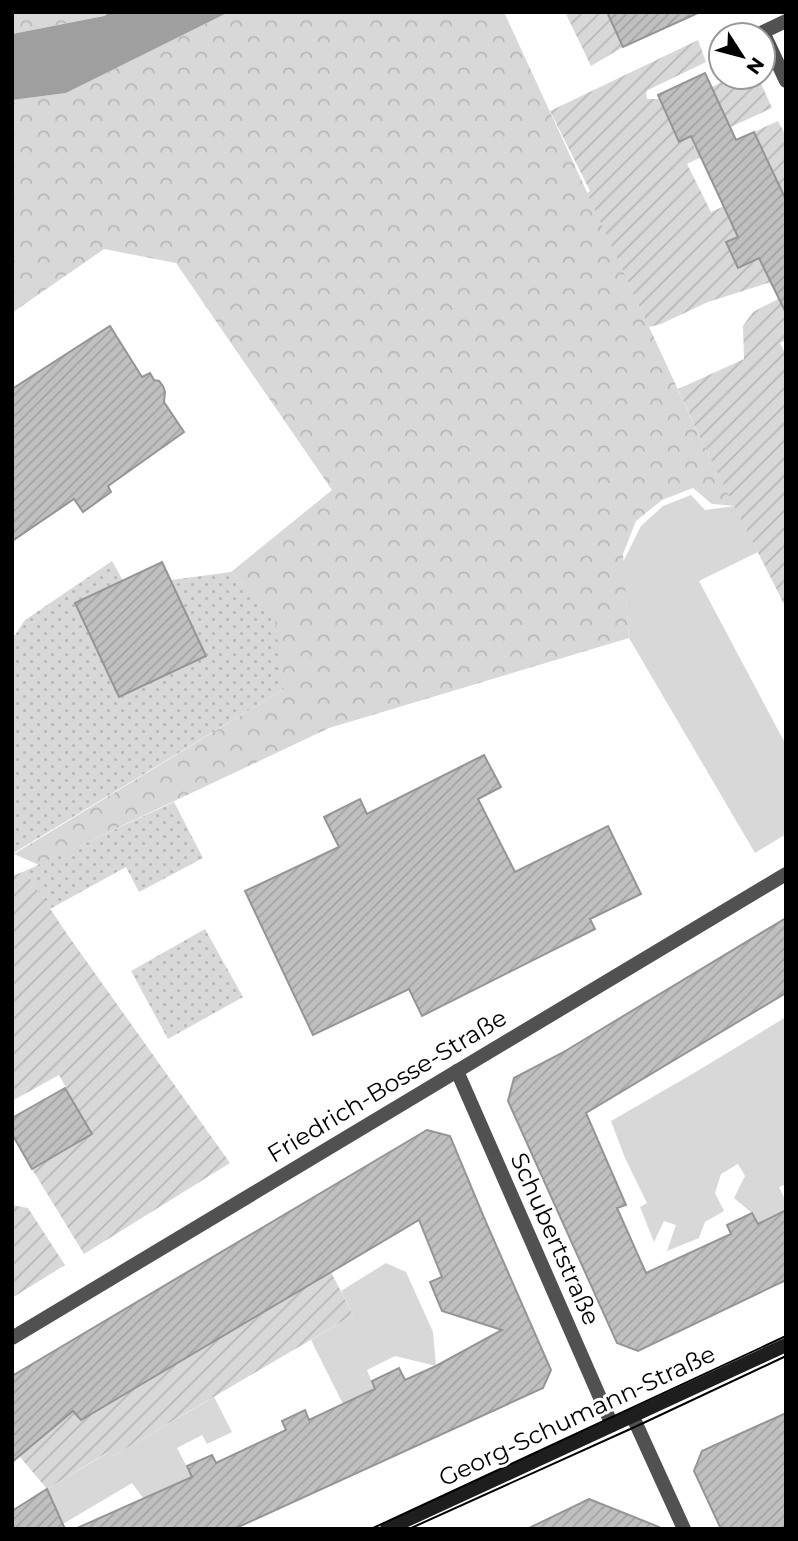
<svg xmlns="http://www.w3.org/2000/svg" width="798" height="1541" viewBox="0 0 798 1541" font-family="Montserrat,sans-serif">
<style>
.grass{fill:#d8d8d8}
.forest{fill:url(#forest-crowns)}
.park{fill:url(#park-dots)}
.garden{fill:url(#garden-furrows)}
.water{fill:#9f9f9f}
.building{fill:url(#building-hatch);stroke:#959595;stroke-width:2}
.lines{fill:none;stroke-linecap:round;stroke-linejoin:round}
.minor{stroke:#515151;stroke-width:14}
.secondary{stroke:#1e1e1e;stroke-width:14}
.tram{stroke:#000;stroke-width:2}
.labels{text-anchor:middle;stroke-width:6;stroke-linejoin:round;paint-order:stroke}
.street-label{font-size:24px;fill:#000;stroke:#fff}
</style>
<defs>
<pattern id="forest-crowns" width="20" height="18" patternUnits="userSpaceOnUse" patternTransform="scale(1.75)"><rect width="20" height="18" fill="#d8d8d8"/><path d="M2 6a3 3 0 1 1 6 0M12 15a3 3 0 1 1 6 0" fill="none" stroke="#b8b8b8"/></pattern>
<pattern id="park-dots" width="8" height="8" patternUnits="userSpaceOnUse" patternTransform="scale(1.75)"><rect width="8" height="8" fill="#d8d8d8"/><path d="M2 2h.1M6 6h.1" fill="none" stroke="#b8b8b8" stroke-width="1.8" stroke-linecap="round"/></pattern>
<pattern id="garden-furrows" width="10" height="10" patternUnits="userSpaceOnUse" patternTransform="scale(1.75)"><rect width="10" height="10" fill="#d8d8d8"/><path d="M-1 1l2-2M0 10L10 0M9 11l2-2" fill="none" stroke="#b8b8b8"/></pattern>
<pattern id="building-hatch" width="6" height="6" patternUnits="userSpaceOnUse" patternTransform="scale(1.75)"><rect width="6" height="6" fill="#c0c0c0"/><path d="M-1 1l2-2M0 6l6-6M5 7l2-2" fill="none" stroke="#a3a3a3"/></pattern>
</defs>
<rect width="100%" height="100%" fill="#fff"/>
<g class="grass">
<polygon points="691,495 705,510 735,506 758,552 699,581 786,745 786,834 755,853 629,638 623,562 641,526 663,506"/>
<polygon points="786,1017 786,1184 779,1187 786,1202 786,1210 758,1224 752,1213 734,1198 745,1176 738,1164 721,1174 715,1193 724,1211 705,1222 699,1238 667,1251 676,1225 664,1221 654,1242 640,1207 647,1203 625,1158 611,1121 694,1073"/>
<polygon points="386,1263 406,1272 433,1332 436,1366 395,1356 367,1370 375,1390 343,1404 311,1340 353,1315 341,1291"/>
<polygon points="214,1397 232,1432 207,1444 202,1435 177,1448 192,1477 144,1499 132,1483 63,1524 47,1489 109,1452 113,1456"/>
</g>
<g class="forest">
<polygon points="12,12 111,12 104,16 12,34"/>
<polygon points="229,12 504,12 703,444 735,506 712,504 693,488 662,500 636,521 623,554 629,638 329,728 39,865 14,854 284,689 274,619 231,572 332,490 176,263 104,249 12,313 12,100 66,93"/>
</g>
<g class="park">
<polygon points="112,561 126,586 231,572 275,619 284,689 12,854 12,636 15,635 25,620"/>
<polygon points="174,802 203,858 139,892 126,867 50,909 25,871"/>
<polygon points="205,929 243,997 168,1039 131,971"/>
</g>
<g class="garden">
<polygon points="565,12 607,12 623,47 591,66"/>
<polygon points="698,40 706,62 648,90 646,93 647,99 660,99 679,141 726,120 712,87 731,77 758,77 772,108 693,144 701,157 687,164 711,212 777,182 754,132 778,121 786,136 786,214 726,242 759,258 771,282 708,302 661,324 649,327 587,193 590,191 550,111"/>
<polygon points="786,295 786,340 780,343 786,355 786,608 703,444 678,389 744,359 743,326 753,312"/>
<polygon points="25,871 67,934 230,1163 84,1254 32,1169 92,1134 59,1075 12,1101 12,876"/>
<polygon points="12,1205 28,1208 65,1265 12,1298"/>
<polygon points="331,1272 353,1315 113,1456 108,1452 47,1489 15,1451 73,1411 81,1420"/>
</g>
<polygon class="water" points="111,12 229,12 66,93 12,100 12,34 104,16"/>
<g class="building">
<polygon points="607,12 700,12 623,47"/>
<polygon points="705,73 736,140 754,132 786,200 786,313 759,258 738,268 726,242 738,237 691,136 679,142 658,95"/>
<polygon points="110,326 142,377 150,373 154,380 159,381 163,386 165,392 164,402 184,432 108,486 111,492 83,512 74,499 12,541 12,389"/>
<polygon points="162,562 206,656 119,697 75,603"/>
<polygon points="484,755 501,787 478,799 515,872 608,826 641,894 590,919 595,929 422,1016 409,989 313,1035 245,891 339,847 324,817 360,799 367,814"/>
<polygon points="786,918 786,993 586,1113 626,1205 617,1208 646,1273 731,1234 727,1225 752,1213 758,1224 786,1210 786,1280 638,1351 617,1343 508,1101 514,1078 562,1053"/>
<polygon points="65,1088 92,1134 32,1169 12,1134 12,1118"/>
<polygon points="427,1130 450,1136 485,1220 551,1370 543,1388 234,1529 75,1529 192,1477 187,1466 212,1455 216,1463 286,1430 282,1421 305,1410 309,1420 375,1389 372,1381 399,1368 405,1380 436,1366 502,1330 442,1311 430,1282 442,1277 419,1220 81,1420 73,1411 12,1462 12,1376"/>
<polygon points="786,1413 786,1529 721,1529 694,1471 702,1451"/>
<polygon points="47,1489 65,1529 12,1529 12,1511"/>
<polygon points="589,1499 659,1527 659,1529 527,1529"/>
</g>
<g class="lines">
<g class="minor">
<polyline points="786,21 763,32 786,81"/>
<polyline points="457,1071 612,1425"/>
<polyline points="12,1338 786,874"/>
<polyline points="632,1415 684,1529"/>
</g>
<polyline class="secondary" points="387,1529 786,1345"/>
<g class="tram">
<polyline points="371,1529 786,1336"/>
<polyline points="409,1529 637,1426 786,1356"/>
</g>
</g>
<g class="labels">
<g class="street-label">
<text transform="translate(387 1086) rotate(-31)" y="8">Friedrich-Bosse-Straße</text>
<text transform="translate(555 1239) rotate(66)" y="8">Schubertstraße</text>
<text transform="translate(577 1416) rotate(-25)" y="8">Georg-Schumann-Straße</text>
</g>
</g>
<rect width="798" height="1541" fill="none" stroke="#000000" stroke-width="28"/>
<g transform="translate(742 56) rotate(126)"><circle r="33" fill="#ffffff" stroke="#999999" stroke-width="2"/>
<path d="M0-5L12 26L0 18L-12 26Z" fill="#000000"/>
<text y="-10" font-size="19" font-weight="bold" text-anchor="middle" fill="#000000">N</text>
</g>
</svg>
